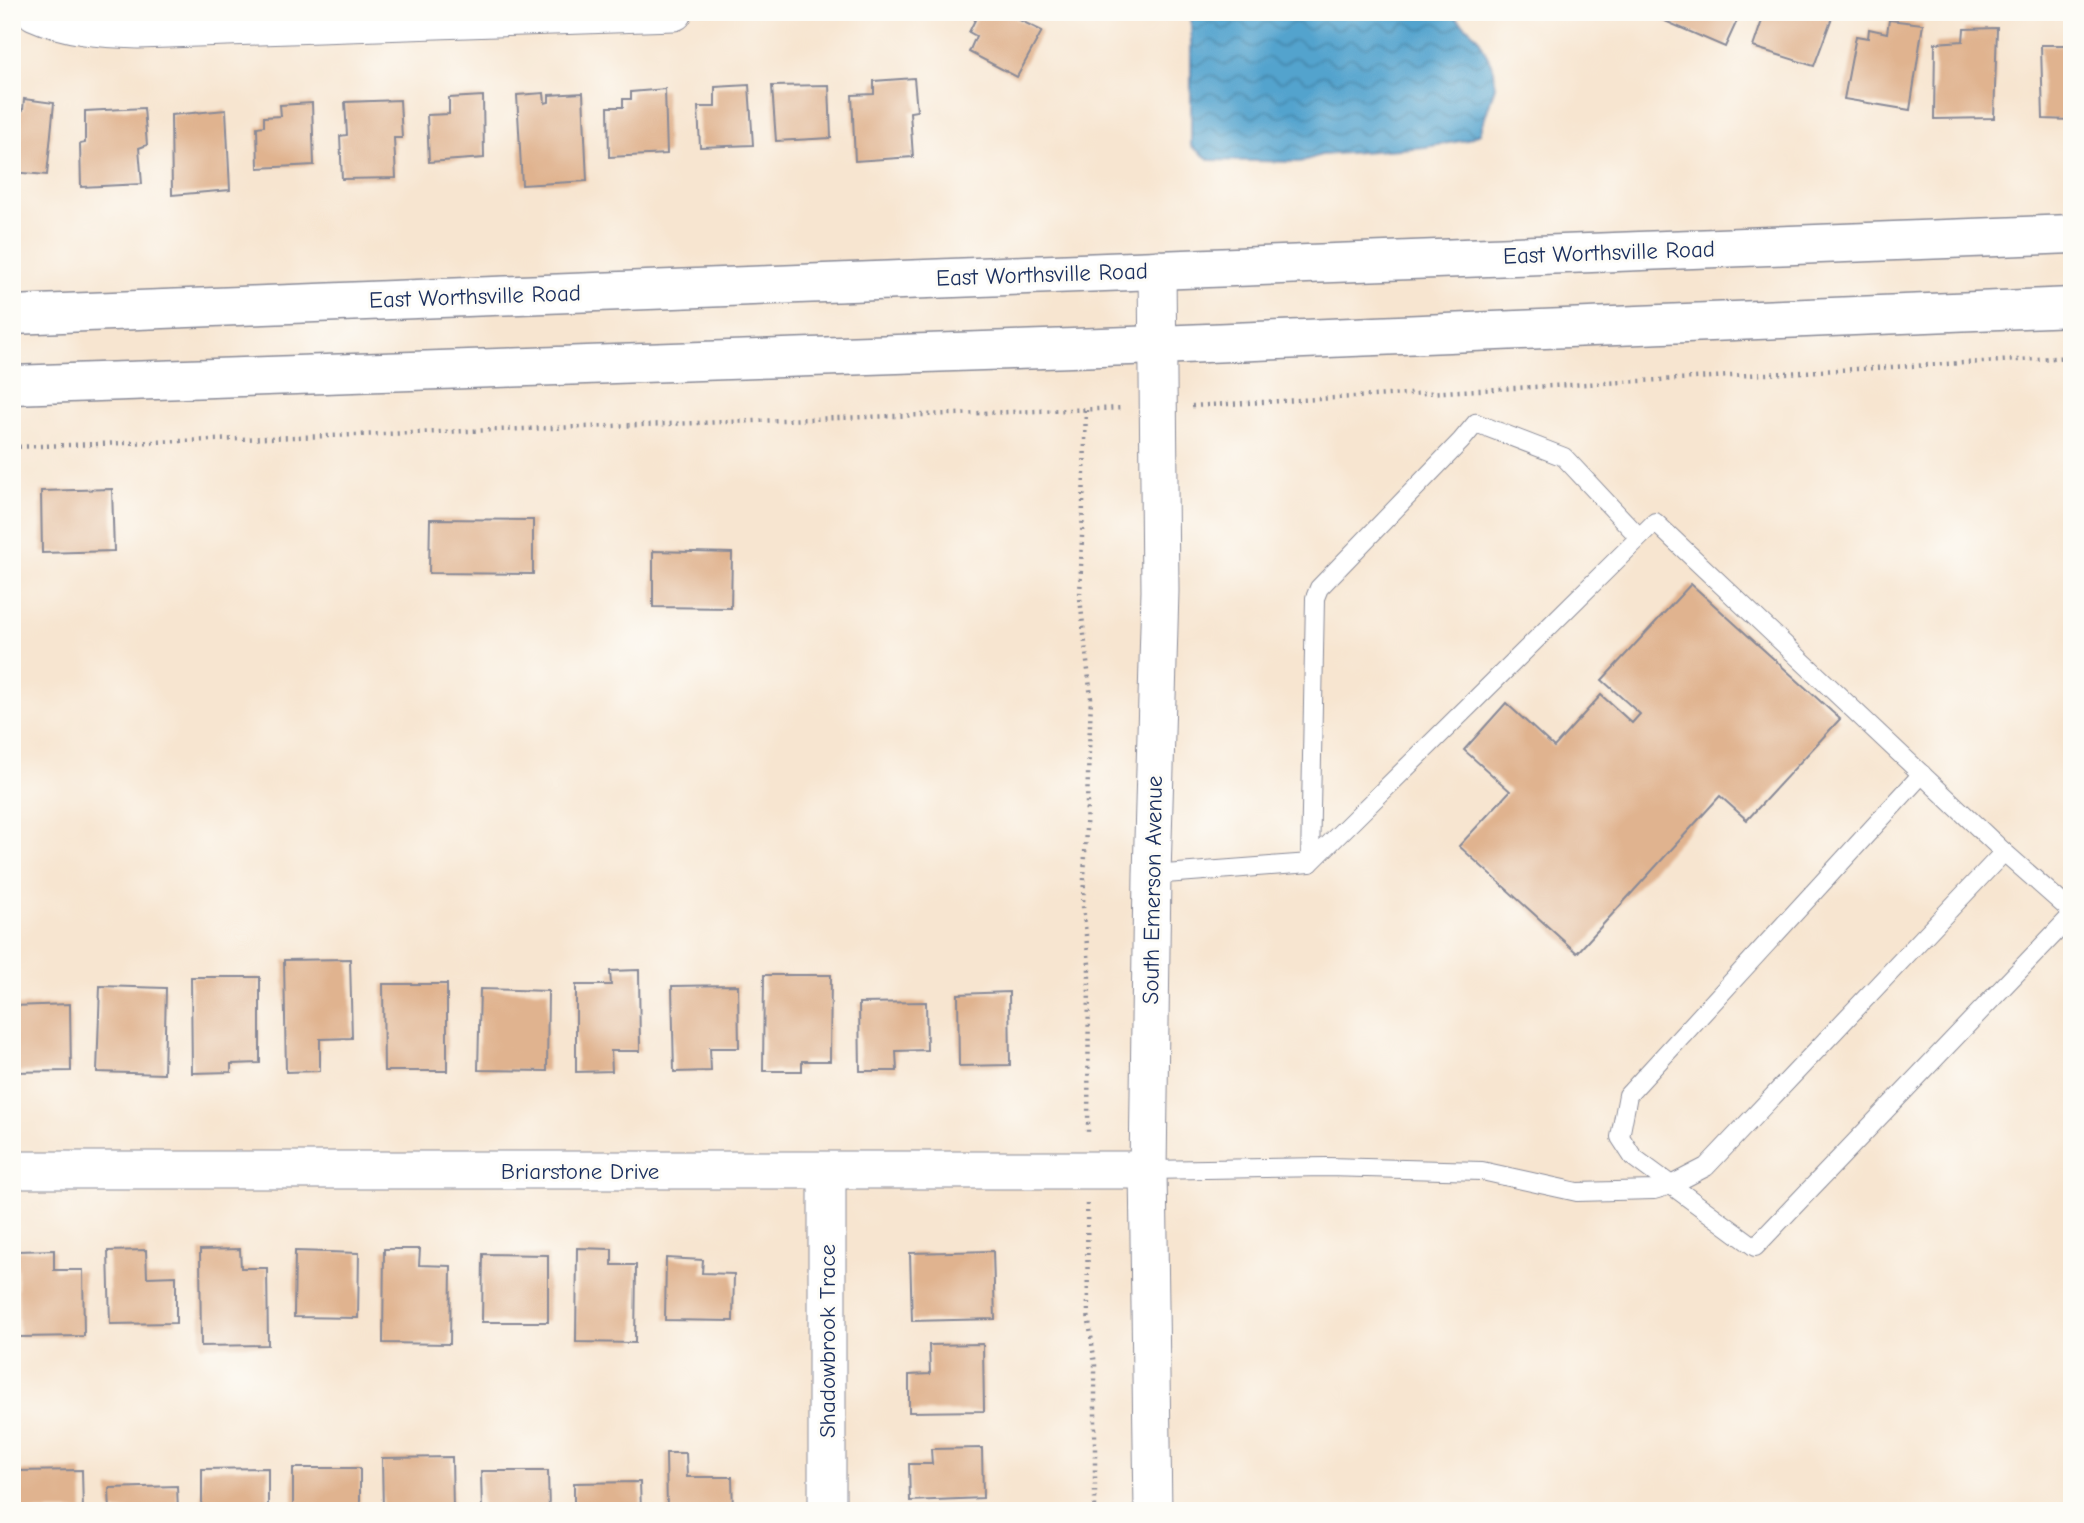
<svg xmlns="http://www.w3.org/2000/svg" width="2084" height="1523" viewBox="0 0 2084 1523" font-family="'Comic Neue',sans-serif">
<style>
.water{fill:url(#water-waves);stroke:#376996;stroke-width:2}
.building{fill:#e0b38f}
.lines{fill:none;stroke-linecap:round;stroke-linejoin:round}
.lane-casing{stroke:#898a97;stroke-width:20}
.street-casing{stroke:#898a97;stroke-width:39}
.secondary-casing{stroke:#898a97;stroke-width:41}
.path{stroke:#898a97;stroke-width:4.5;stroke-dasharray:2 5;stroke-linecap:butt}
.lane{stroke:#fff;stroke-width:18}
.street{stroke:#fff;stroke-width:37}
.secondary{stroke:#fff;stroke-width:38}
.labels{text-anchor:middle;stroke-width:6;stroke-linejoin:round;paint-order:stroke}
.street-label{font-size:23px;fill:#1b2f5e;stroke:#fdfcf7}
</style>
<defs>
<pattern id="water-waves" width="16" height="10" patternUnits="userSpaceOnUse" patternTransform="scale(1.75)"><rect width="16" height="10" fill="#53a3cd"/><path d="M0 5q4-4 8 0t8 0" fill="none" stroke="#4485aa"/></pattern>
</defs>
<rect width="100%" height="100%" fill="#fdfcf7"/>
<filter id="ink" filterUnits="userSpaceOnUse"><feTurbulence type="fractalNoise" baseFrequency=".0143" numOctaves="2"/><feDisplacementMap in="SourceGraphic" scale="14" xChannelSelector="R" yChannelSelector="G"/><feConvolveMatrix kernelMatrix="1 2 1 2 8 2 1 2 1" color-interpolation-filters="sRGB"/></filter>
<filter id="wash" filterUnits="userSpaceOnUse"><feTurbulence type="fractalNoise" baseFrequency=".00686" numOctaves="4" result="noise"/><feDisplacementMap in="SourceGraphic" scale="28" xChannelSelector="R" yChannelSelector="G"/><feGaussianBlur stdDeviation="1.57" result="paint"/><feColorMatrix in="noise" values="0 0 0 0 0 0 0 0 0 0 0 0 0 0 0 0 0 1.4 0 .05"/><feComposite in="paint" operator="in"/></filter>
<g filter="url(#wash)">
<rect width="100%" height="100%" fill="#f7e5d0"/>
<polygon class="water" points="1191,12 1450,12 1478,37 1494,70 1495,86 1480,133 1466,140 1425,147 1321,155 1300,162 1210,160 1191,146"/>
<g id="blocks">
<g class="building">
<polygon points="979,12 1003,12 1042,31 1017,77 969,52 976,36 969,32"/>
<polygon points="1661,12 1741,12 1725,47 1658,18"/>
<polygon points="1765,12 1834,12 1814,66 1753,47"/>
<polygon points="1889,20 1923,24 1910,110 1844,99 1856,36 1868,38 1869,29 1887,33"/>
<polygon points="2068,26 2072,26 2072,120 2043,119 2041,45 2068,45"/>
<polygon points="1997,28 1994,118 1934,119 1935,43 1963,41 1964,29"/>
<polygon points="914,78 917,111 910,112 913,157 855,161 852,95 874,94 874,81"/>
<polygon points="749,85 753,145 700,147 698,107 715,107 715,87"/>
<polygon points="829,85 831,138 776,141 772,86"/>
<polygon points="665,89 667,154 609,157 608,107 623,107 623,99 631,99 631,92"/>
<polygon points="544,93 545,103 549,102 549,95 583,93 587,181 522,185 517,95"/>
<polygon points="483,96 484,158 429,162 427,115 449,114 449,98"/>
<polygon points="24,99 54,103 47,175 12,172 12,108 23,110"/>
<polygon points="400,100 402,138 394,138 396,178 342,179 340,136 347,135 345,102"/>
<polygon points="312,103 314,165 258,168 257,127 264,126 264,117 281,116 280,105"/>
<polygon points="144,108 147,145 139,148 142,184 81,187 80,144 85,143 85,111"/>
<polygon points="226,110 230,190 172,195 171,115"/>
<polygon points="112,489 114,551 42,553 41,491"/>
<polygon points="430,519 533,520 533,574 429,573"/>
<polygon points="653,551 732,553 731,608 653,607"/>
<polygon points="1691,584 1840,719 1747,820 1720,796 1577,953 1459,846 1510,791 1464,750 1506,703 1554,747 1601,695 1632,723 1640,714 1602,680"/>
<polygon points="350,959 352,1038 320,1039 320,1071 286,1072 284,960"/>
<polygon points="639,970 640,1051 611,1051 612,1071 576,1072 576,985 611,985 610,971"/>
<polygon points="764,975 831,975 830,1061 802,1061 802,1071 763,1071"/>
<polygon points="191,977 260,977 260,1063 231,1064 231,1072 192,1073"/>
<polygon points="383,984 447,984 447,1071 384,1071"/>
<polygon points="738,985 739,1048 710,1048 711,1071 674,1072 672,986"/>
<polygon points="100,986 166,988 164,1074 97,1072"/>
<polygon points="480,989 548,991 547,1071 478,1070"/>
<polygon points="1009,992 1010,1065 959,1066 958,994"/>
<polygon points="926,1002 927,1050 896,1051 897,1071 860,1071 859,1003"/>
<polygon points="70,1004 71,1071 12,1072 12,1006"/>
<polygon points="577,1248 612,1249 612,1265 636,1265 635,1343 576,1342"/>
<polygon points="240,1249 241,1268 267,1268 268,1345 201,1346 200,1250"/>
<polygon points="384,1249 420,1249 419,1265 451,1266 450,1344 383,1343"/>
<polygon points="54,1250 54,1270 83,1270 84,1336 19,1337 17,1251"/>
<polygon points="146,1250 147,1277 176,1276 176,1323 110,1324 108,1251"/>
<polygon points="295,1251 359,1253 358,1318 294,1317"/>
<polygon points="993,1251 995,1319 912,1321 910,1253"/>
<polygon points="483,1254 548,1255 548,1322 482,1322"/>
<polygon points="666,1258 703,1260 702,1273 734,1274 733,1321 665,1320"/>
<polygon points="983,1344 984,1411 909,1412 909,1375 930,1374 929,1345"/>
<polygon points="982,1448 983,1498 910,1501 909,1464 932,1464 931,1449"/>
<polygon points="666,1453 686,1453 687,1477 732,1477 733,1511 667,1511"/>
<polygon points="452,1457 453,1511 383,1511 382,1458"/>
<polygon points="268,1468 268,1511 202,1511 202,1469"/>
<rect x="293" y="1468" width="67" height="43"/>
<polygon points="82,1470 83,1511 18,1511 17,1471"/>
<polygon points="481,1471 548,1471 549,1511 482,1511"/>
<polygon points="640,1482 641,1511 574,1511 574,1483"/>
<polygon points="177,1486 178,1511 110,1511 109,1488"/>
</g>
</g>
</g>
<g filter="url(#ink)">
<use href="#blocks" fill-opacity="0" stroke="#898a97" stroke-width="2"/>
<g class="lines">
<g class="lane-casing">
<g id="lane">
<polyline points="1922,774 1628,1095 1620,1137 1633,1157 1755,1247 2072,915"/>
<polyline points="2004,852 2072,912"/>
<polyline points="1310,863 1315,598 1319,588 1461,441 1476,423 1564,457 1639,537"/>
<polyline points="1148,1170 1327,1167 1482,1171 1577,1192 1654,1190 1671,1185 1706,1167 2004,852 1655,522 1310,863 1152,875"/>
</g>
</g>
<g class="street-casing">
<g id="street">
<path d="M35 12C68 27 103 29 138 30L674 12"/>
<polyline points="12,1170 1148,1170"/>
<polyline points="827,1171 827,1511"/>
<polyline points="1153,1511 1148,1170 1152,875 1160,591 1157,269"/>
</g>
</g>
<g class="secondary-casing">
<g id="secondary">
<polyline points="12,315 2072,234"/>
<polyline points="12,385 1158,345 2072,307"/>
</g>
</g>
<g class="path">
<polyline points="1192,406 2072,357"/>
<polyline points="1086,410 1080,598 1091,698 1083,906 1089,964 1088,1136"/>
<polyline points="12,447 1124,408"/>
<polyline points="1087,1204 1088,1314 1095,1365 1095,1511"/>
</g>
<use href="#lane" class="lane"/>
<use href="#street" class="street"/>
<use href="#secondary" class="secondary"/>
</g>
</g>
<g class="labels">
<g class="street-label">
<text transform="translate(1609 252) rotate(-2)" y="8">East Worthsville Road</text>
<text transform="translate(1042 274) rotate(-2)" y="8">East Worthsville Road</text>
<text transform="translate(475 296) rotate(-2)" y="8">East Worthsville Road</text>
<text transform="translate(1152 890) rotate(-89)" y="8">South Emerson Avenue</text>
<text x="580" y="1179">Briarstone Drive</text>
<text transform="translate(827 1341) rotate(-90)" y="8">Shadowbrook Trace</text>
</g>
</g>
<rect width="2084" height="1523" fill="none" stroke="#fdfcf7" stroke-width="42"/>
</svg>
